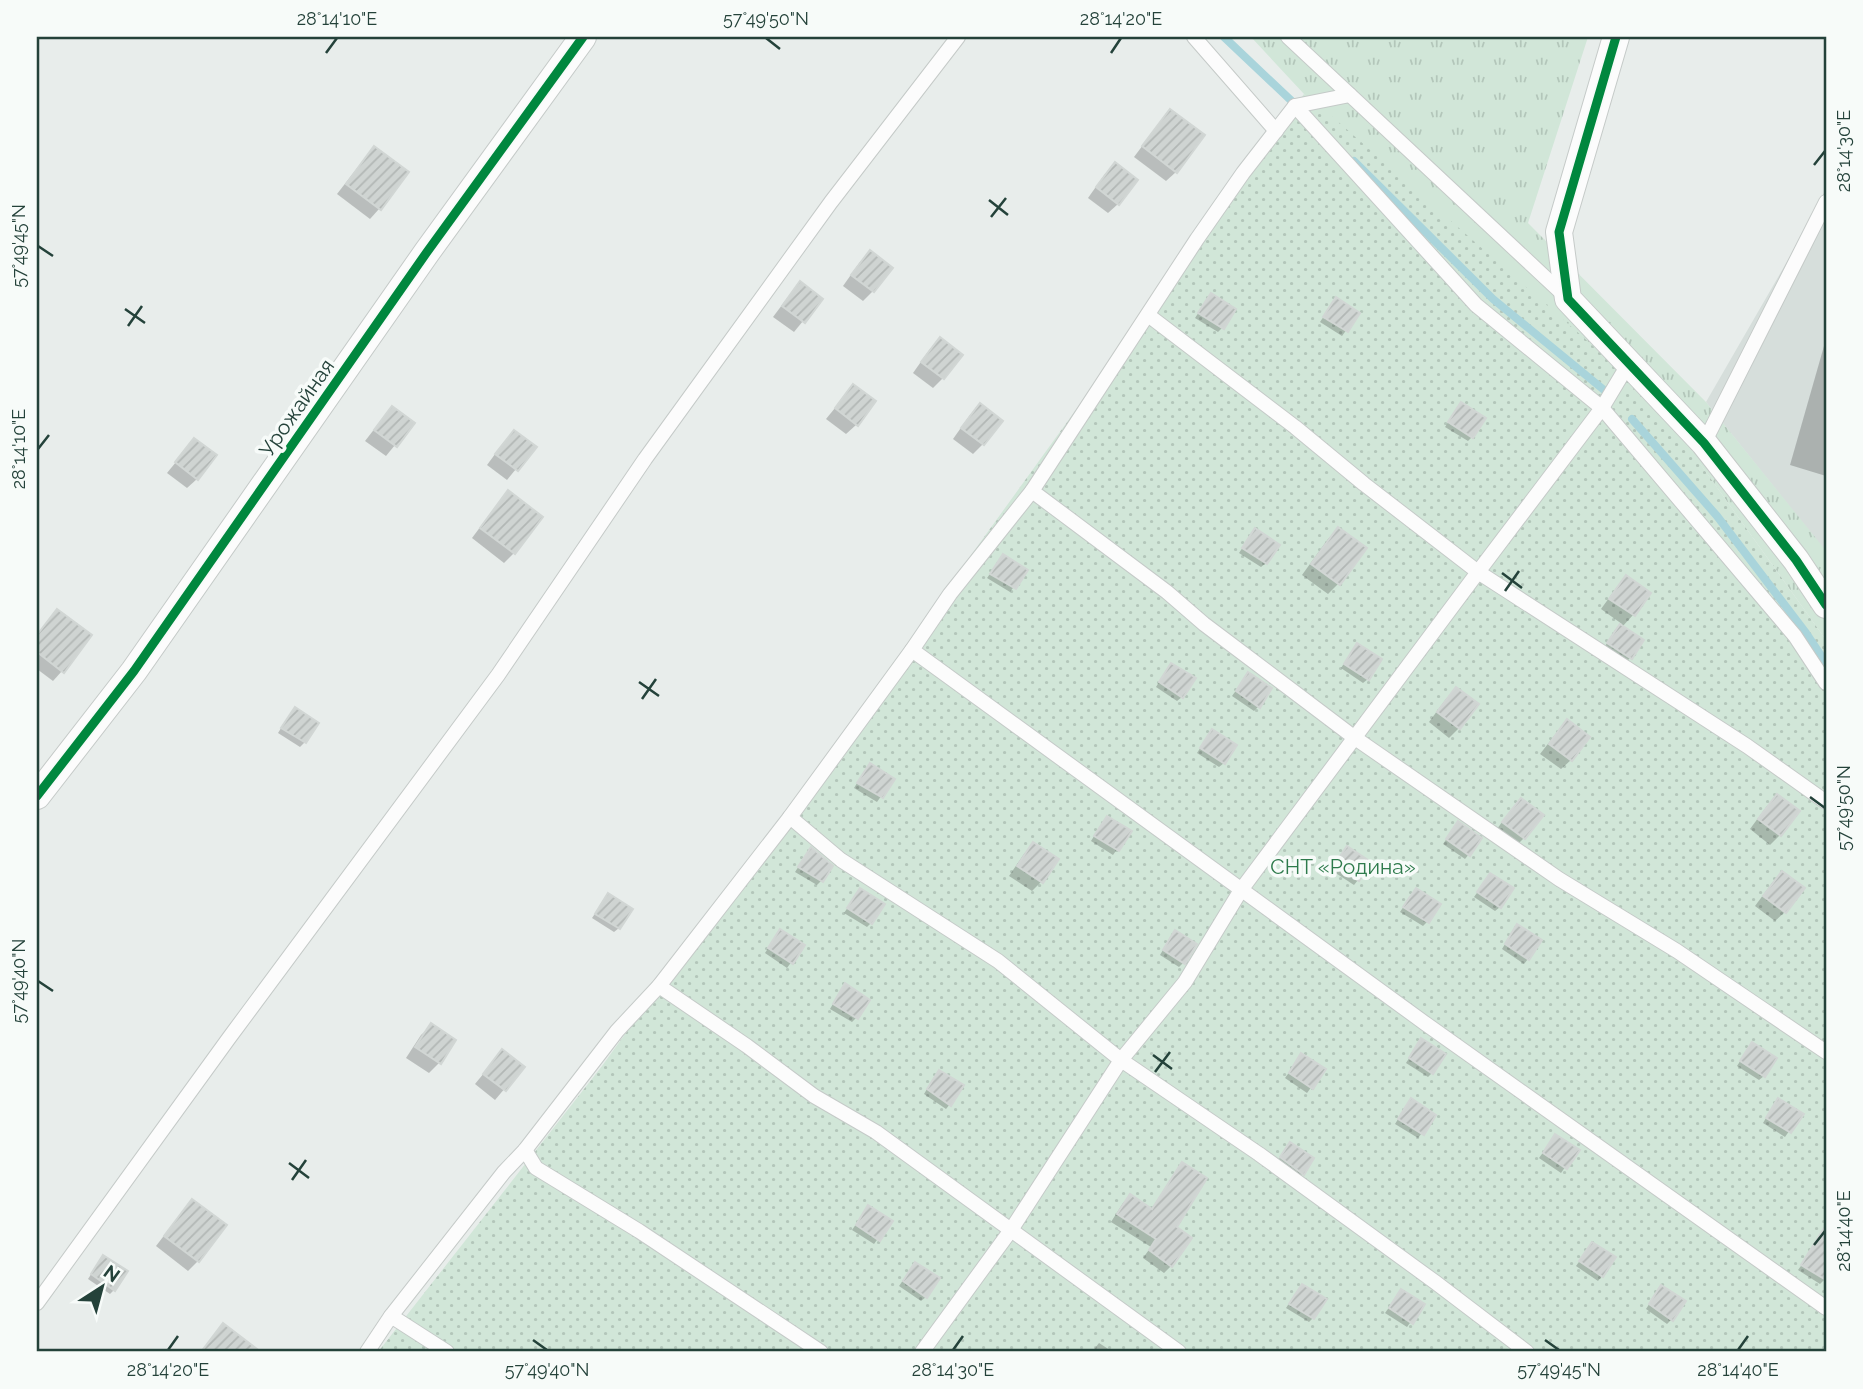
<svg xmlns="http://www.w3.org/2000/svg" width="1863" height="1389" viewBox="0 0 1863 1389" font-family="Raleway,sans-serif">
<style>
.built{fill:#d6dedb}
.grass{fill:url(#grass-tufts)}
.park{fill:url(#park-dots)}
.shadow{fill:#0003}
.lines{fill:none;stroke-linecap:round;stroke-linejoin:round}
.stream{stroke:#a9d4db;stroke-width:8}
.building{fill:url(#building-hatch);stroke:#d1d6d4;stroke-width:2}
.service-casing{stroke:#c5cac8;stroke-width:16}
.minor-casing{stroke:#c5cac8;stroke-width:28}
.service{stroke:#fcfcfc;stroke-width:14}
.minor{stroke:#fcfcfc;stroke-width:26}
.cycleway-casing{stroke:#f7fbf9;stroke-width:13}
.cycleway{stroke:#00873e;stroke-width:9}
.ticks{fill:none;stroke:#24423a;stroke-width:2.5}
.labels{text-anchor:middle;stroke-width:7;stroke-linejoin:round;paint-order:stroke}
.street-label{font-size:21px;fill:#24423a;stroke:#f7fbf9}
.park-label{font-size:21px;fill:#2d7a4b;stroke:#f7fbf9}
.neatline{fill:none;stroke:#24423a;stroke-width:2.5}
.ticks-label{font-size:18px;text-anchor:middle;fill:#24423a}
</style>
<defs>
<pattern id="grass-tufts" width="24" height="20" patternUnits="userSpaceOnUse" patternTransform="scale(1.75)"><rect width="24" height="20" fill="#d1e6d8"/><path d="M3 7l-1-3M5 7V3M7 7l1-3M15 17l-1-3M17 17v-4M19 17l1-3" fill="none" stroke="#b3c6ba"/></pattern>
<pattern id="park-dots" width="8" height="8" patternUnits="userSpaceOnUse" patternTransform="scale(1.75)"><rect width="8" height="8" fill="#d1e6d8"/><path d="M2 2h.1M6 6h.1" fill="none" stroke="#b3c6ba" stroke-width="1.8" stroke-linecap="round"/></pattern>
<pattern id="building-hatch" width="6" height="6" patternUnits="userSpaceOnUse" patternTransform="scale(1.75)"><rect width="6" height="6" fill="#cfd4d2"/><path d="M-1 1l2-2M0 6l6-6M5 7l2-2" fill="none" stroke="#b2b7b5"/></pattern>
</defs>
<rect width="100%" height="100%" fill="#e8edeb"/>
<polygon class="built" points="1826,189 1826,552 1706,402 1792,253"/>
<polygon class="grass" points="1251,37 1588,37 1528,223 1706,402 1823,547 1826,552 1826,640 1701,465 1304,94"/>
<polygon class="park" points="1304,94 1335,119 1608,359 1701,465 1826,640 1826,1352 378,1352 602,1066"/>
<g class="shadow">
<polygon points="1170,111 1176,172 1166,181 1134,157 1161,121"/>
<polygon points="374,148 407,173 379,209 370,219 337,194 365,158"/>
<polygon points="1115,165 1118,204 1108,213 1088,198 1105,174"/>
<polygon points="870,253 873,291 863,301 843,286 860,262"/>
<polygon points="800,284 821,299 794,332 773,317 791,293"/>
<polygon points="1207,300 1222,328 1218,332 1195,318"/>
<polygon points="1332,304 1358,314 1342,336 1320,322"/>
<polygon points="1826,339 1826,476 1790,465"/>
<polygon points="940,340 943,378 933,388 913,373 930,349"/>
<polygon points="853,386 856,425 846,434 826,419"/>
<polygon points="980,406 983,444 973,454 953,439 970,415"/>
<polygon points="393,408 413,423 386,456 365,441 383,418"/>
<polygon points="1457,409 1472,437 1468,441 1445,427"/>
<polygon points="514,432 534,447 507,480 487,465 504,442"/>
<polygon points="194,440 197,479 187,488 167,473"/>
<polygon points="508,492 514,553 504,563 472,538 499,502"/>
<polygon points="1338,529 1364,548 1338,584 1328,594 1302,575 1328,539"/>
<polygon points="1251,535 1266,563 1261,567 1239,553"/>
<polygon points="1003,556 1026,570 1010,592 987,578"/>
<polygon points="1627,577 1649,593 1633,615 1622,627 1630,658 1626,662 1604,648 1615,630 1622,624 1601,609 1617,587"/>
<polygon points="57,611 62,671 53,681 37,669 37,635"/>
<polygon points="1353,650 1368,679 1363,683 1341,668"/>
<polygon points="1167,669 1182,697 1177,701 1156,687"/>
<polygon points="1248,674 1258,707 1254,711 1232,696"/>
<polygon points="1456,689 1459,728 1449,738 1429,722 1446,699"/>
<polygon points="290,714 305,742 300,747 278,733"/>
<polygon points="1568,721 1571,760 1561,769 1540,754 1558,731"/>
<polygon points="1208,736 1224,763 1219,767 1197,753"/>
<polygon points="866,769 893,779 877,802 854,788"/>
<polygon points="1777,796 1780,835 1770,845 1750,829 1767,806"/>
<polygon points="1521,800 1524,838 1514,848 1494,833 1511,810"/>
<polygon points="1103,822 1129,832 1113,855 1091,841"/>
<polygon points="1458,823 1469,854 1465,859 1443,844"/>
<polygon points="1033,844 1042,881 1032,891 1009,876 1024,854"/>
<polygon points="1343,853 1358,880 1354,885 1331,870"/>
<polygon points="807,854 821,881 817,885 795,872"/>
<polygon points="1782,873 1785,912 1775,921 1755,906 1772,883"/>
<polygon points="1490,875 1500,907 1495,911 1474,897"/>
<polygon points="860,890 871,923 867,927 844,913"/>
<polygon points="1412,894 1427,922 1423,926 1400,912"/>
<polygon points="608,895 619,928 614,932 592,918"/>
<polygon points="1513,931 1528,959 1524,964 1502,949"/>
<polygon points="776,936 803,946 787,968 765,953"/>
<polygon points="1171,936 1184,962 1179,967 1160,955"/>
<polygon points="841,990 856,1018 852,1022 830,1009"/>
<polygon points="431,1026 454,1041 439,1063 429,1073 406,1058 421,1035"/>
<polygon points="1421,1040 1432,1073 1428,1077 1406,1063"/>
<polygon points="1748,1049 1764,1076 1759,1080 1737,1066"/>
<polygon points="1301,1056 1324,1070 1307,1093 1285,1078"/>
<polygon points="493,1062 523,1067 495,1100 475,1084"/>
<polygon points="935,1076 950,1104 946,1109 924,1094"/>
<polygon points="1407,1105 1422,1133 1418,1138 1395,1124"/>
<polygon points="1774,1105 1801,1114 1785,1137 1763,1123"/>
<polygon points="1555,1136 1577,1150 1561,1173 1539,1158"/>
<polygon points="1286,1149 1302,1174 1298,1178 1277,1162"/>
<polygon points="1182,1165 1171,1266 1164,1273 1143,1258 1151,1247 1111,1222 1123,1203 1130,1196 1151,1210 1176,1171"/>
<polygon points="192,1201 225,1225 198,1261 188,1271 156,1246 183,1211"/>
<polygon points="868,1207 890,1222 874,1244 852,1230"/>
<polygon points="1592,1244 1602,1276 1598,1281 1576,1266"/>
<polygon points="1814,1248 1826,1255 1826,1278 1820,1284 1798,1270"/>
<polygon points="99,1262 114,1290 110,1294 88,1279"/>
<polygon points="911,1269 926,1297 921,1301 899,1286"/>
<polygon points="1298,1290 1313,1318 1309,1322 1286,1308"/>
<polygon points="1401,1291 1423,1305 1407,1327 1385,1313"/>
<polygon points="1657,1292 1672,1319 1667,1324 1646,1309"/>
<polygon points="1099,1343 1113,1352 1092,1352"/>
</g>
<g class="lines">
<g class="stream">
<polyline points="1224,37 1298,107"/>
<polyline points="1354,161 1493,299 1604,390"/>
<polyline points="1632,419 1717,516 1806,633 1826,663"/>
</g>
</g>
<g class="building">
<polygon points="1170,109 1205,135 1177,173 1142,146"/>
<polygon points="374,146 409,172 381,210 346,184"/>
<polygon points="1115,162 1138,180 1119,205 1096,187"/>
<polygon points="870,250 893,268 874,292 851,275"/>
<polygon points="800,281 823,299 805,323 782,306"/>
<polygon points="1211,293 1236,309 1224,329 1198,313"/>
<polygon points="1336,297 1360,313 1348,332 1323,317"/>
<polygon points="940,337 963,355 944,379 921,362"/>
<polygon points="853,384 876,401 858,426 835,408"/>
<polygon points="1461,402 1486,418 1473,438 1448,422"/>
<polygon points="980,403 1003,421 984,445 961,428"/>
<polygon points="392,406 415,423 397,447 374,430"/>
<polygon points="514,430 537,447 518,471 495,454"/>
<polygon points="194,438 217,455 198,480 175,462"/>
<polygon points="508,490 543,517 515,554 480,528"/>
<polygon points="1338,527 1367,548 1340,585 1311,564"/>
<polygon points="1255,528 1280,545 1267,564 1242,548"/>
<polygon points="1003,554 1028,570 1016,589 990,574"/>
<polygon points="1626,575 1651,593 1635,616 1609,599"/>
<polygon points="57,609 92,635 64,673 37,652 37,635"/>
<polygon points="1620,624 1644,640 1632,659 1607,643"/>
<polygon points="1357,643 1382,659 1369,680 1344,664"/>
<polygon points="1171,663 1196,678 1183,698 1159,682"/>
<polygon points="1248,672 1272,688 1260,708 1236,691"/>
<polygon points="1456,687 1479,704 1460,729 1437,712"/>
<polygon points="295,707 319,723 306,743 281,728"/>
<polygon points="1567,719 1590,737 1572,761 1549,744"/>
<polygon points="1212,729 1237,745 1225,764 1200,748"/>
<polygon points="870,763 895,779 883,798 857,783"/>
<polygon points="1777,794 1800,811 1781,836 1758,819"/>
<polygon points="1521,798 1544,815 1525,839 1502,822"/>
<polygon points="1107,816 1132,831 1119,851 1094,836"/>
<polygon points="1458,821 1482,838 1470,856 1446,839"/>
<polygon points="1033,842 1059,859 1043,883 1017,866"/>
<polygon points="1347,846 1371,862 1359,881 1334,865"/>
<polygon points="811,847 833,866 823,882 798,867"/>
<polygon points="1782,871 1805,888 1786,913 1763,896"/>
<polygon points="1490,873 1514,888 1501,908 1477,892"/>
<polygon points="860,888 885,904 872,924 847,908"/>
<polygon points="1416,888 1441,904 1429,923 1403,907"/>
<polygon points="608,893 633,909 620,929 595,914"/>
<polygon points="1517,924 1542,940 1529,960 1505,944"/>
<polygon points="780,929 805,945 793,964 768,948"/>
<polygon points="1175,930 1197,944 1185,964 1163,950"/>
<polygon points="845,983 870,1000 858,1019 833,1004"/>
<polygon points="431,1023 456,1040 441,1064 415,1047"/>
<polygon points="1421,1038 1446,1054 1433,1074 1409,1058"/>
<polygon points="1752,1042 1777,1058 1765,1077 1740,1061"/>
<polygon points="502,1049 525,1067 506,1091 483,1074"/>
<polygon points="1301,1053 1326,1069 1313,1089 1289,1073"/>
<polygon points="939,1070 964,1085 951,1106 927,1089"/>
<polygon points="1411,1098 1436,1115 1424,1135 1398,1119"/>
<polygon points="1778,1098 1804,1114 1791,1133 1766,1118"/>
<polygon points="1555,1134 1580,1150 1567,1169 1543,1153"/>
<polygon points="1290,1142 1314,1158 1304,1175 1280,1157"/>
<polygon points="1182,1162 1207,1178 1177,1227 1192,1238 1172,1267 1149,1250 1156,1239 1117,1214 1130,1194 1152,1209"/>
<polygon points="192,1199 227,1225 199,1262 164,1236"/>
<polygon points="868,1205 893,1221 880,1241 856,1225"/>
<polygon points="1826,1225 1826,1280 1801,1265"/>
<polygon points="1592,1242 1616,1257 1603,1277 1579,1261"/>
<polygon points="103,1255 128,1271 115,1291 91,1274"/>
<polygon points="915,1262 940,1278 927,1298 903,1281"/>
<polygon points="1302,1284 1327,1299 1314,1319 1289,1304"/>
<polygon points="1661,1285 1686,1301 1673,1321 1649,1304"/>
<polygon points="1401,1289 1425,1304 1413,1324 1389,1308"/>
<polygon points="223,1323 261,1352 201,1352"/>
</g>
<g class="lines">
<g class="service-casing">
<g id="service">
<polyline points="1194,37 1276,131"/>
<polyline points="1288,37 1565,296"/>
<polyline points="1295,106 1476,305 1602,408 1795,636 1826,683"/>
<polyline points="1148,315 1295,427 1364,484 1478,572 1747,746 1826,802"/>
<polyline points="1704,443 1826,202"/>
<polyline points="1032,491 1167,592 1204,624 1355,738 1559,879 1677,951 1826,1052"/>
<polyline points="912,650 1426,1024 1826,1308"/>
<polyline points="790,817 841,860 998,961 1121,1060 1259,1154 1435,1282 1527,1352"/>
<polyline points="659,986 747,1046 814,1096 876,1132 1179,1352"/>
<polyline points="525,1150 536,1168 639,1231 821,1352"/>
<polyline points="37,1303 229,1038 498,675 645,459 831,202 958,37"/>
<polyline points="391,1316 447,1352"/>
<polyline points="367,1352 391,1316 504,1172 525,1150 617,1031 659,986 790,817 912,650 950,594 1032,491 1197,239 1243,173 1295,106 1350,95"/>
<polyline points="922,1352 1011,1230 1121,1060 1185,982 1241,890 1478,572 1602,408 1629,363"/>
</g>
</g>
<g class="minor-casing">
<g id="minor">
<polyline points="1616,37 1559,232 1568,299 1704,443 1796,560 1826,605"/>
<polyline points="37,796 134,671 427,252 583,37"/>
</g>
</g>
<use href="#service" class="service"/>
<use href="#minor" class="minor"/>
<g class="cycleway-casing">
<g id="cycleway">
<polyline points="1616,37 1559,232 1568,299 1704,443 1796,560 1826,605"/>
<polyline points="37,796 134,671 427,252 583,37"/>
</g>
</g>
<use href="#cycleway" class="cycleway"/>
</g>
<path class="ticks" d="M766 38 780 49M326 53 337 38M1111 53 1121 38M1814 165 1825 151M989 200 1008 215M991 217 1006 198M38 246 53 256M125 309 145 323M128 326 142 306M38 449 49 435M1502 573 1522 588M1505 591 1519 571M639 682 659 696M642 699 656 679M1810 797 1825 808M38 981 53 991M1153 1055 1172 1069M1155 1072 1170 1052M289 1163 309 1178M292 1180 306 1160M1814 1245 1825 1231M533 1340 547 1350M1545 1340 1559 1350M168 1350 178 1336M953 1350 963 1336M1738 1350 1748 1336"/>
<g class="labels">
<g class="street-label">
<text transform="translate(297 408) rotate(-55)" y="7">Урожайная</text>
</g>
<g class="park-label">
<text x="1343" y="874">СНТ «Родина»</text>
</g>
</g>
<rect width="1863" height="1389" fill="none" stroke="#f7fbf9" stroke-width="77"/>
<g transform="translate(102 1287) rotate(36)" stroke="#f7fbf9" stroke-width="5" paint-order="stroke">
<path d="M0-5L12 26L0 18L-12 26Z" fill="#24423a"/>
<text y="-10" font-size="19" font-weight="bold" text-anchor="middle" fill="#24423a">N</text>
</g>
<rect x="38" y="38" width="1787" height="1312" class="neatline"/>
<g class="ticks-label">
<text x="337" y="25">28°14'10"E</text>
<text x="766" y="25">57°49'50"N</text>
<text x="1121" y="25">28°14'20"E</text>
<text transform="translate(1844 151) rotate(-90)" y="6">28°14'30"E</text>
<text transform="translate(19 246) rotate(-90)" y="6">57°49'45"N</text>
<text transform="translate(19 449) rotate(-90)" y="6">28°14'10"E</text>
<text transform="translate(1844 808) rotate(-90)" y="6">57°49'50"N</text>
<text transform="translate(19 981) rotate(-90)" y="6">57°49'40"N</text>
<text transform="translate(1844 1231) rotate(-90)" y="6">28°14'40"E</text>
<text x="168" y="1376">28°14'20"E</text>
<text x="547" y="1376">57°49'40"N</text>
<text x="953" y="1376">28°14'30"E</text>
<text x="1559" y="1376">57°49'45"N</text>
<text x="1738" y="1376">28°14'40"E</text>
</g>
</svg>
